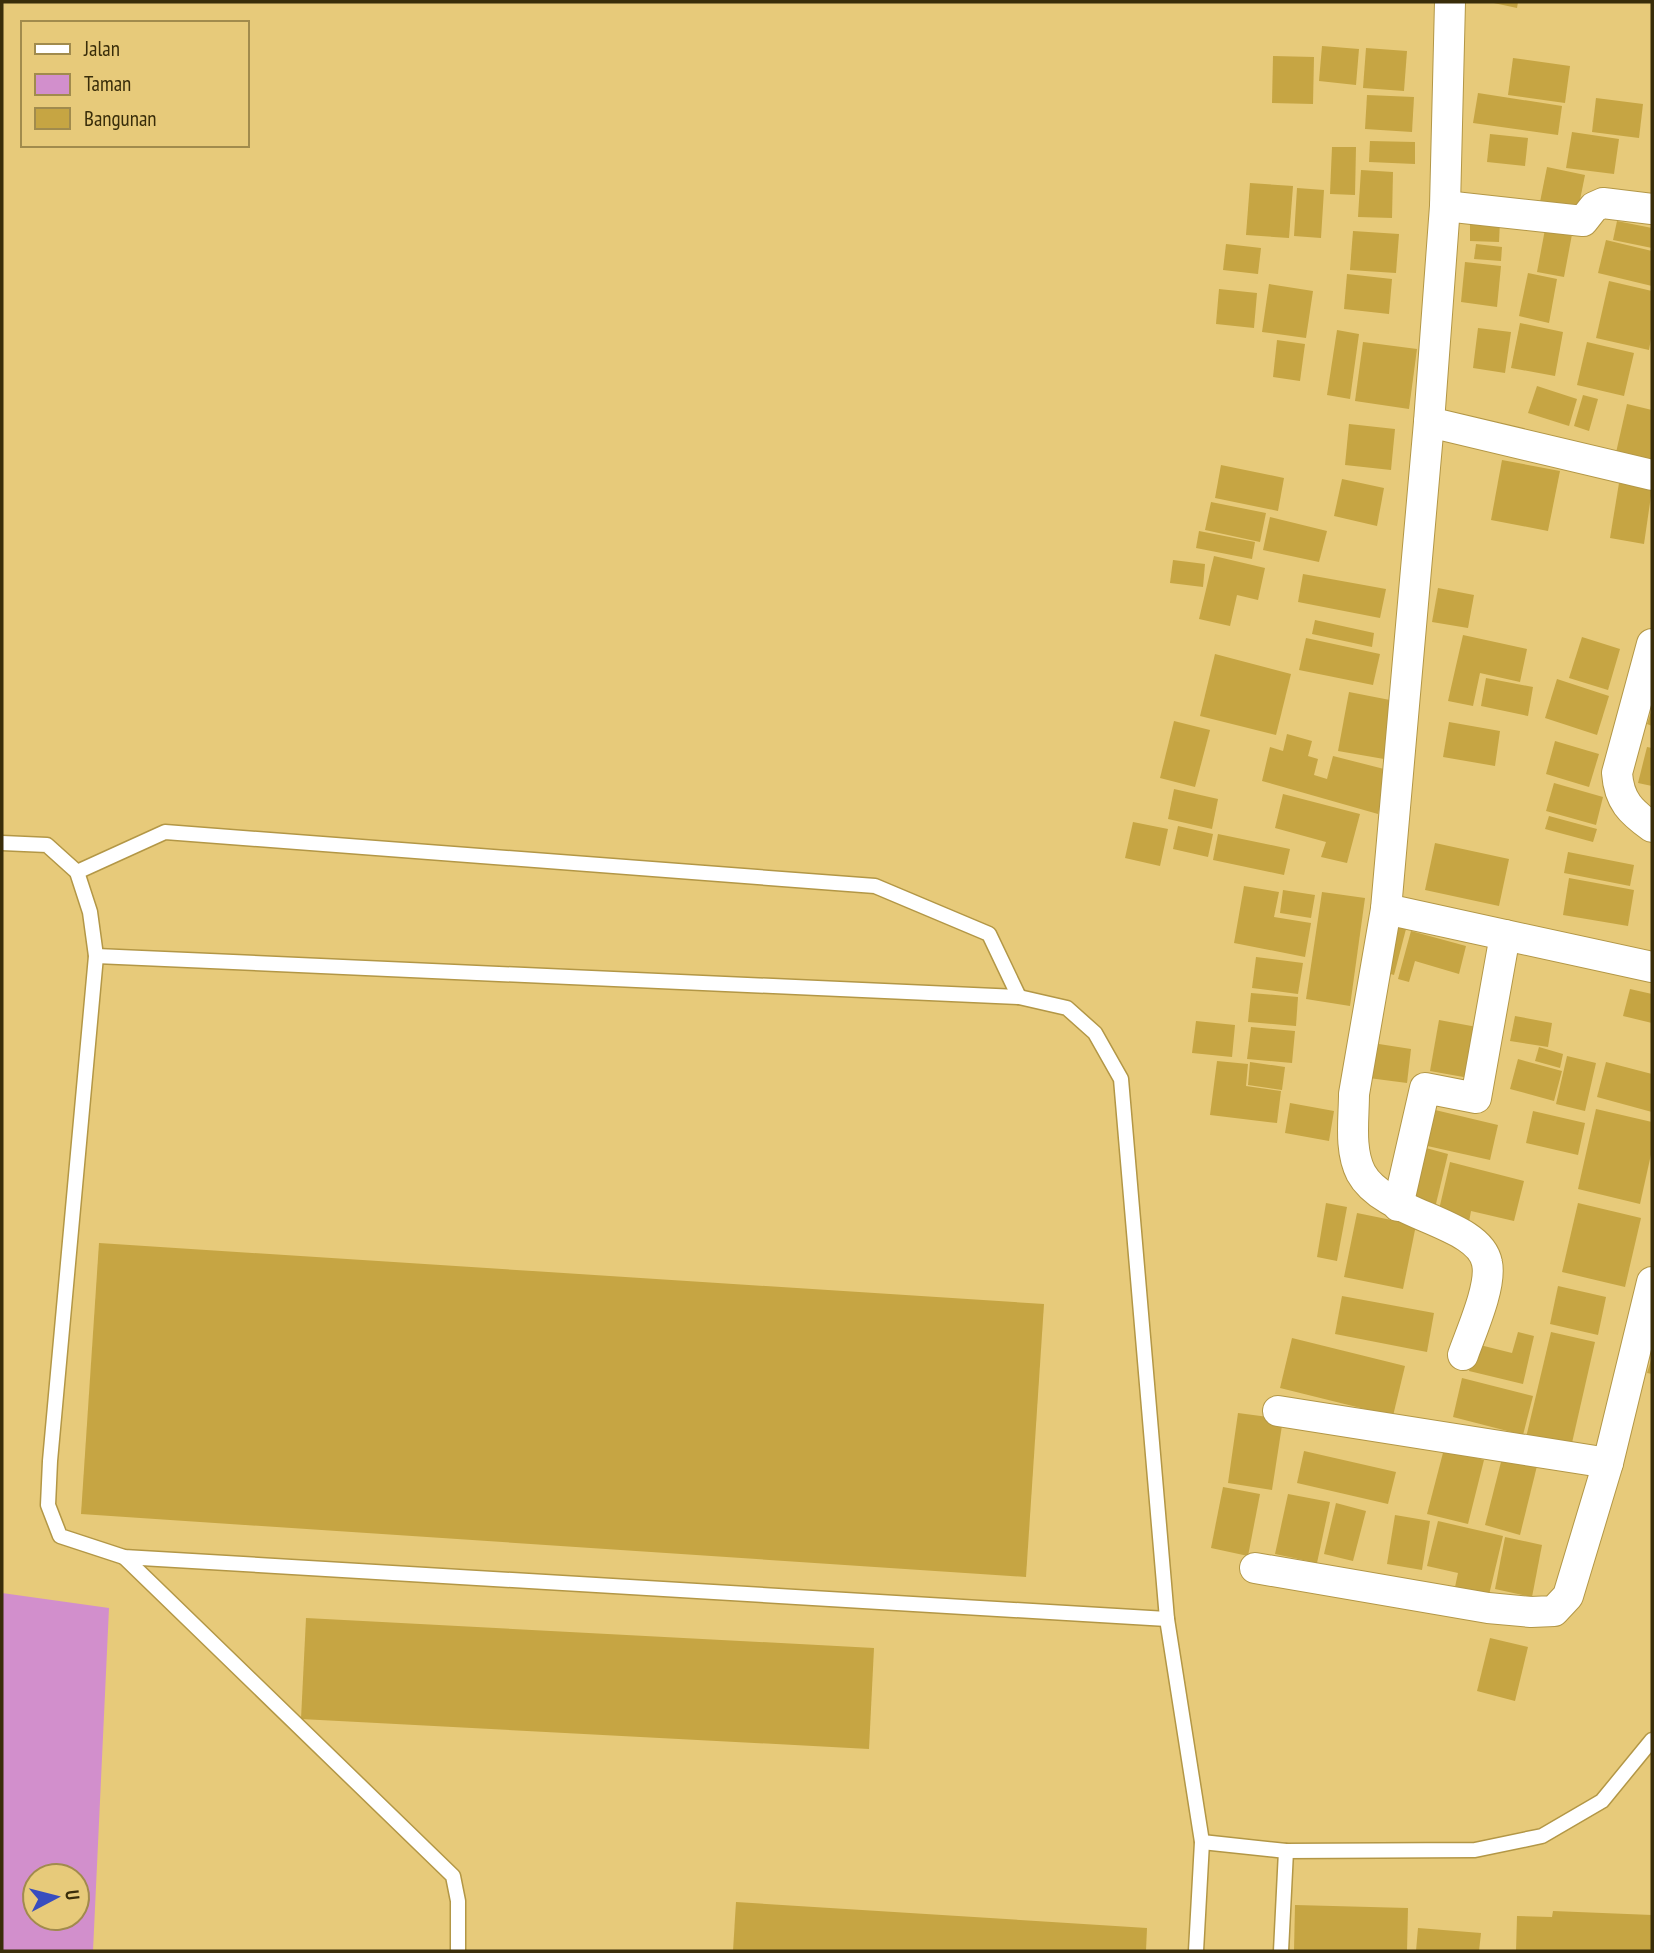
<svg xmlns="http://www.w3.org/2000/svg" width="1654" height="1953" viewBox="0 0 1654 1953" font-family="'PT Sans Narrow',sans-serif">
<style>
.green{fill:#d28fcc;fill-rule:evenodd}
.building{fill:#c6a543}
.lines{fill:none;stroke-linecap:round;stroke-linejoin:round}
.lane-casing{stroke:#b39746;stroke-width:17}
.street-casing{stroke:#b39746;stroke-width:32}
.lane{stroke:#fff;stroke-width:14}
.street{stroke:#fff;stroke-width:30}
</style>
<rect width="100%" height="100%" fill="#e7ca7a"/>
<path class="green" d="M2 1593 109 1608 93 1951H2ZM35 1876H77V1918H35Z"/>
<g class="building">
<polygon points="1489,2 1518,2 1517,8"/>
<polygon points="1322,46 1359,49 1356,85 1319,81"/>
<polygon points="1366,48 1407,51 1404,91 1363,88"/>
<polygon points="1273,56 1314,57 1313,104 1272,103"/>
<polygon points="1513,58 1570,66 1565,103 1508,95"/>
<polygon points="1478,93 1562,106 1558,135 1473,123"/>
<polygon points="1367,95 1414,97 1412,132 1365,129"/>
<polygon points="1596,98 1643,104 1639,138 1592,132"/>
<polygon points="1572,132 1619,139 1614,174 1566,168"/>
<polygon points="1490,134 1528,138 1525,166 1487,162"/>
<polygon points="1370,141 1415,142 1415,164 1369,162"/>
<polygon points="1332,147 1356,147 1355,195 1330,194"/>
<polygon points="1547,167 1585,175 1578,210 1540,202"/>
<polygon points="1361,170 1393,172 1392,218 1358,217"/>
<polygon points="1250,183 1293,186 1289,238 1246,235"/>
<polygon points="1297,188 1324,190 1321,238 1294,236"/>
<polygon points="1470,220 1500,221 1499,242 1470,241"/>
<polygon points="1617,221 1652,228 1652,248 1613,240"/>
<polygon points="1546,224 1573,229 1564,277 1537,272"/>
<polygon points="1353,231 1399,234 1396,273 1350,270"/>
<polygon points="1606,240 1652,251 1652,286 1598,273"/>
<polygon points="1226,244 1261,248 1258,274 1223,270"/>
<polygon points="1476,244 1502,247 1501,261 1474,259"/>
<polygon points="1465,262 1501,266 1497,307 1461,302"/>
<polygon points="1528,273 1557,279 1549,323 1519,316"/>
<polygon points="1347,274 1392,279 1389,314 1344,309"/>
<polygon points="1609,281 1652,291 1652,333 1649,350 1596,338"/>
<polygon points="1269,284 1313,291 1306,338 1262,332"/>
<polygon points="1219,289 1257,293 1254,328 1216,324"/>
<polygon points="1520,323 1563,332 1555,376 1511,368"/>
<polygon points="1478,328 1511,332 1505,373 1473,368"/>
<polygon points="1337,330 1359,334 1350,399 1327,395"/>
<polygon points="1277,340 1305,344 1300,381 1273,377"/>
<polygon points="1363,342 1417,349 1409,409 1355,401"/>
<polygon points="1587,342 1634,353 1624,396 1577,385"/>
<polygon points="1537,386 1577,399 1569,426 1528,413"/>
<polygon points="1583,395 1598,399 1589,431 1574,426"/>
<polygon points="1627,404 1652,410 1652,461 1615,457"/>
<polygon points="1349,424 1395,429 1391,470 1345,465"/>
<polygon points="1502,460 1560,471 1548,531 1491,520"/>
<polygon points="1221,465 1284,478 1278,511 1215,498"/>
<polygon points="1342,479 1384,488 1377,526 1334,516"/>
<polygon points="1619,483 1652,489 1644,544 1610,538"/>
<polygon points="1211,502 1266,513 1260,542 1205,530"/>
<polygon points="1270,517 1327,531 1319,562 1263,550"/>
<polygon points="1199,531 1255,542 1252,559 1196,548"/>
<polygon points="1214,556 1265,568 1258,600 1237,595 1230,626 1199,619"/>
<polygon points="1173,560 1205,564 1203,587 1170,583"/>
<polygon points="1303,574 1386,589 1380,618 1298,602"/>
<polygon points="1438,588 1474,595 1468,628 1432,622"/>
<polygon points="1315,620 1374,633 1372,647 1312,634"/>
<polygon points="1463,635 1527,649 1520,682 1480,673 1473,706 1448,701"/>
<polygon points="1582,637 1620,649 1608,690 1569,678"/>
<polygon points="1306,638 1380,654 1373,685 1299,670"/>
<polygon points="1215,654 1291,674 1276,735 1200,716"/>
<polygon points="1486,678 1533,687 1528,716 1481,706"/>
<polygon points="1557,679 1609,696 1597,735 1545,718"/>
<polygon points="1349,692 1395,701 1384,759 1338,751"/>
<polygon points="1652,709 1652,726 1647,724"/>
<polygon points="1174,721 1210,730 1195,787 1160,778"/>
<polygon points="1449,722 1500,731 1495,766 1443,757"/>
<polygon points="1287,734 1312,741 1308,756 1318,759 1314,775 1327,779 1333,756 1388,770 1378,814 1262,781 1270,747 1283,751"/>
<polygon points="1555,741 1599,754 1589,787 1546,774"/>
<polygon points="1647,747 1652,748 1652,786 1638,783"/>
<polygon points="1554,783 1603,797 1596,825 1546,811"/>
<polygon points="1174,789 1218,799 1212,829 1168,819"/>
<polygon points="1283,794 1360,814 1347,863 1321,857 1326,842 1275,828"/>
<polygon points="1549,816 1597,829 1593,842 1545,829"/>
<polygon points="1133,822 1168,829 1160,866 1125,858"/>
<polygon points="1178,826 1213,834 1208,857 1173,849"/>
<polygon points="1218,834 1290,849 1284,875 1213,860"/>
<polygon points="1435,843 1509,859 1499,906 1425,890"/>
<polygon points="1568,852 1634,865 1630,886 1564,873"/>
<polygon points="1569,878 1634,890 1628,926 1563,915"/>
<polygon points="1244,886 1279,892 1274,917 1311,923 1305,957 1234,943"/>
<polygon points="1283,890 1315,895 1311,918 1280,913"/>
<polygon points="1322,892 1365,898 1350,1006 1306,999"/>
<polygon points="1391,925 1406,929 1394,975 1380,971"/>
<polygon points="1411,931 1466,946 1459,974 1415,961 1409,982 1398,979"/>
<polygon points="1256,957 1303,963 1298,994 1252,988"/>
<polygon points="1630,989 1652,994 1652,1023 1623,1016"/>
<polygon points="1251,993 1298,997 1296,1026 1248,1022"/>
<polygon points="1515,1016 1552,1023 1548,1047 1510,1041"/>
<polygon points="1439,1020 1477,1027 1469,1078 1430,1071"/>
<polygon points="1196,1021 1235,1025 1232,1057 1192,1053"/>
<polygon points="1251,1027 1295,1031 1292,1063 1247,1059"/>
<polygon points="1366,1042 1411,1049 1407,1083 1361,1077"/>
<polygon points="1539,1047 1563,1054 1560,1068 1535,1061"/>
<polygon points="1567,1056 1596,1063 1585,1111 1556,1104"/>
<polygon points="1518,1059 1562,1071 1554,1101 1510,1089"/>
<polygon points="1217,1061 1248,1064 1246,1086 1281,1091 1277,1123 1210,1115"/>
<polygon points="1250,1062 1285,1067 1282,1090 1248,1085"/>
<polygon points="1606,1062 1652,1074 1652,1112 1597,1097"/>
<polygon points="1290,1103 1334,1111 1329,1141 1285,1133"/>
<polygon points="1431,1109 1498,1125 1490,1160 1423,1145"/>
<polygon points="1596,1109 1652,1122 1652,1150 1640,1204 1578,1189"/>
<polygon points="1533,1111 1585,1123 1578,1155 1526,1143"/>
<polygon points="1426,1148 1448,1154 1434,1212 1412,1207"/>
<polygon points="1450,1162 1524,1181 1514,1221 1471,1211 1469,1222 1438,1214"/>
<polygon points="1326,1203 1347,1207 1337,1261 1317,1257"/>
<polygon points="1578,1203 1641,1218 1625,1287 1562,1272"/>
<polygon points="1357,1213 1416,1225 1403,1289 1344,1277"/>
<polygon points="99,1243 1044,1304 1026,1577 81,1514"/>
<polygon points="1558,1286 1606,1297 1598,1335 1550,1324"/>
<polygon points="1342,1296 1434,1313 1427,1352 1335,1334"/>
<polygon points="1518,1332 1534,1336 1523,1384 1469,1371 1476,1344 1512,1353"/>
<polygon points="1551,1332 1595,1342 1569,1456 1524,1446"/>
<polygon points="1292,1338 1405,1366 1393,1416 1280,1388"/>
<polygon points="1652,1357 1652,1374 1647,1373"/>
<polygon points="1462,1378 1533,1396 1523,1435 1453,1417"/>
<polygon points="1238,1413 1283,1419 1272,1490 1228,1483"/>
<polygon points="1444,1449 1484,1460 1468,1524 1427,1514"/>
<polygon points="1304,1451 1396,1472 1388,1504 1297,1483"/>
<polygon points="1502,1458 1537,1466 1520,1535 1485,1525"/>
<polygon points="1223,1487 1260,1494 1248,1556 1211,1548"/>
<polygon points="1288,1494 1330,1502 1317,1563 1275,1554"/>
<polygon points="1336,1503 1366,1511 1353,1561 1324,1554"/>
<polygon points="1395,1515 1430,1521 1422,1570 1387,1564"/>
<polygon points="1438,1521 1503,1536 1489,1595 1455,1587 1458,1573 1427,1566"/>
<polygon points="1505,1537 1542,1545 1532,1597 1495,1589"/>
<polygon points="306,1618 874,1648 869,1749 301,1719"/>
<polygon points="1490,1638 1528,1647 1515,1701 1477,1691"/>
<polygon points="736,1902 1147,1928 1146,1951 733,1951"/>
<polygon points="1295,1905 1408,1908 1407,1951 1294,1951"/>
<polygon points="1553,1911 1652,1915 1652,1951 1516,1951 1517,1916 1552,1917"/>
<polygon points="1418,1928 1481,1933 1479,1951 1416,1951"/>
</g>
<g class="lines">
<g class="lane-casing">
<g id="lane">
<polyline points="2,843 47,845 77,872 90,912 96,956 50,1461 48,1505 60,1536 124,1557 1167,1619"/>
<polyline points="77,872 165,832 875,886 989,934 1019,997"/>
<polyline points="96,956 1019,997 1067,1008 1095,1033 1121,1079 1167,1619 1202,1842 1196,1951"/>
<polyline points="124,1557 453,1876 458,1901 458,1951"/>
<polyline points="1202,1842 1286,1851 1475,1850 1542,1836 1602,1801 1652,1740"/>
<polyline points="1281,1951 1286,1851"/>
</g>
</g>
<g class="street-casing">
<g id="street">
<path d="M1450 2 1445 206 1429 422 1386 909 1354 1094C1354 1118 1349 1150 1361 1173 1385 1217 1479 1221 1487 1263 1492 1286 1471 1332 1463 1355"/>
<polyline points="1445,206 1583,221 1594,207 1603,203 1652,209"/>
<polyline points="1429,422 1652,475"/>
<path d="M1652 644 1617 773C1619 801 1631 812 1652 827"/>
<polyline points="1386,909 1652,967"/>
<polyline points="1398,1206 1425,1088 1476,1098 1505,935"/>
<polyline points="1278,1411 1608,1463"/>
<polyline points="1255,1568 1488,1608 1531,1612 1554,1611 1568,1596 1608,1463 1652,1282"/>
</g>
</g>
<use href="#lane" class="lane"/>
<use href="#street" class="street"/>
</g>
<rect width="1654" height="1953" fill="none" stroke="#392d0a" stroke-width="7"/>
<rect x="21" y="21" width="228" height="126" fill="#e7ca7a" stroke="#a18b4d" stroke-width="2"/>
<rect x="35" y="44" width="35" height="10" fill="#ffffff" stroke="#a18b4d" stroke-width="2"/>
<text x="84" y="56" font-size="21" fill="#392d0a">Jalan</text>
<rect x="35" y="74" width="35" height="21" fill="#d28fcc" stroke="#a18b4d" stroke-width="2"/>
<text x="84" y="91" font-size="21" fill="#392d0a">Taman</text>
<rect x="35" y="108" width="35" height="21" fill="#c6a543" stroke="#a18b4d" stroke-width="2"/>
<text x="84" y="126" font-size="21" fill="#392d0a">Bangunan</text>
<g transform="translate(56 1897) rotate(83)"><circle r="33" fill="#e7ca7a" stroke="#a18b4d" stroke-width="2"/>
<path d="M0-5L12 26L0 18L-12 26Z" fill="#384dbf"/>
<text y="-10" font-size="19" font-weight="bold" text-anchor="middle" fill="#392d0a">U</text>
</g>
</svg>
